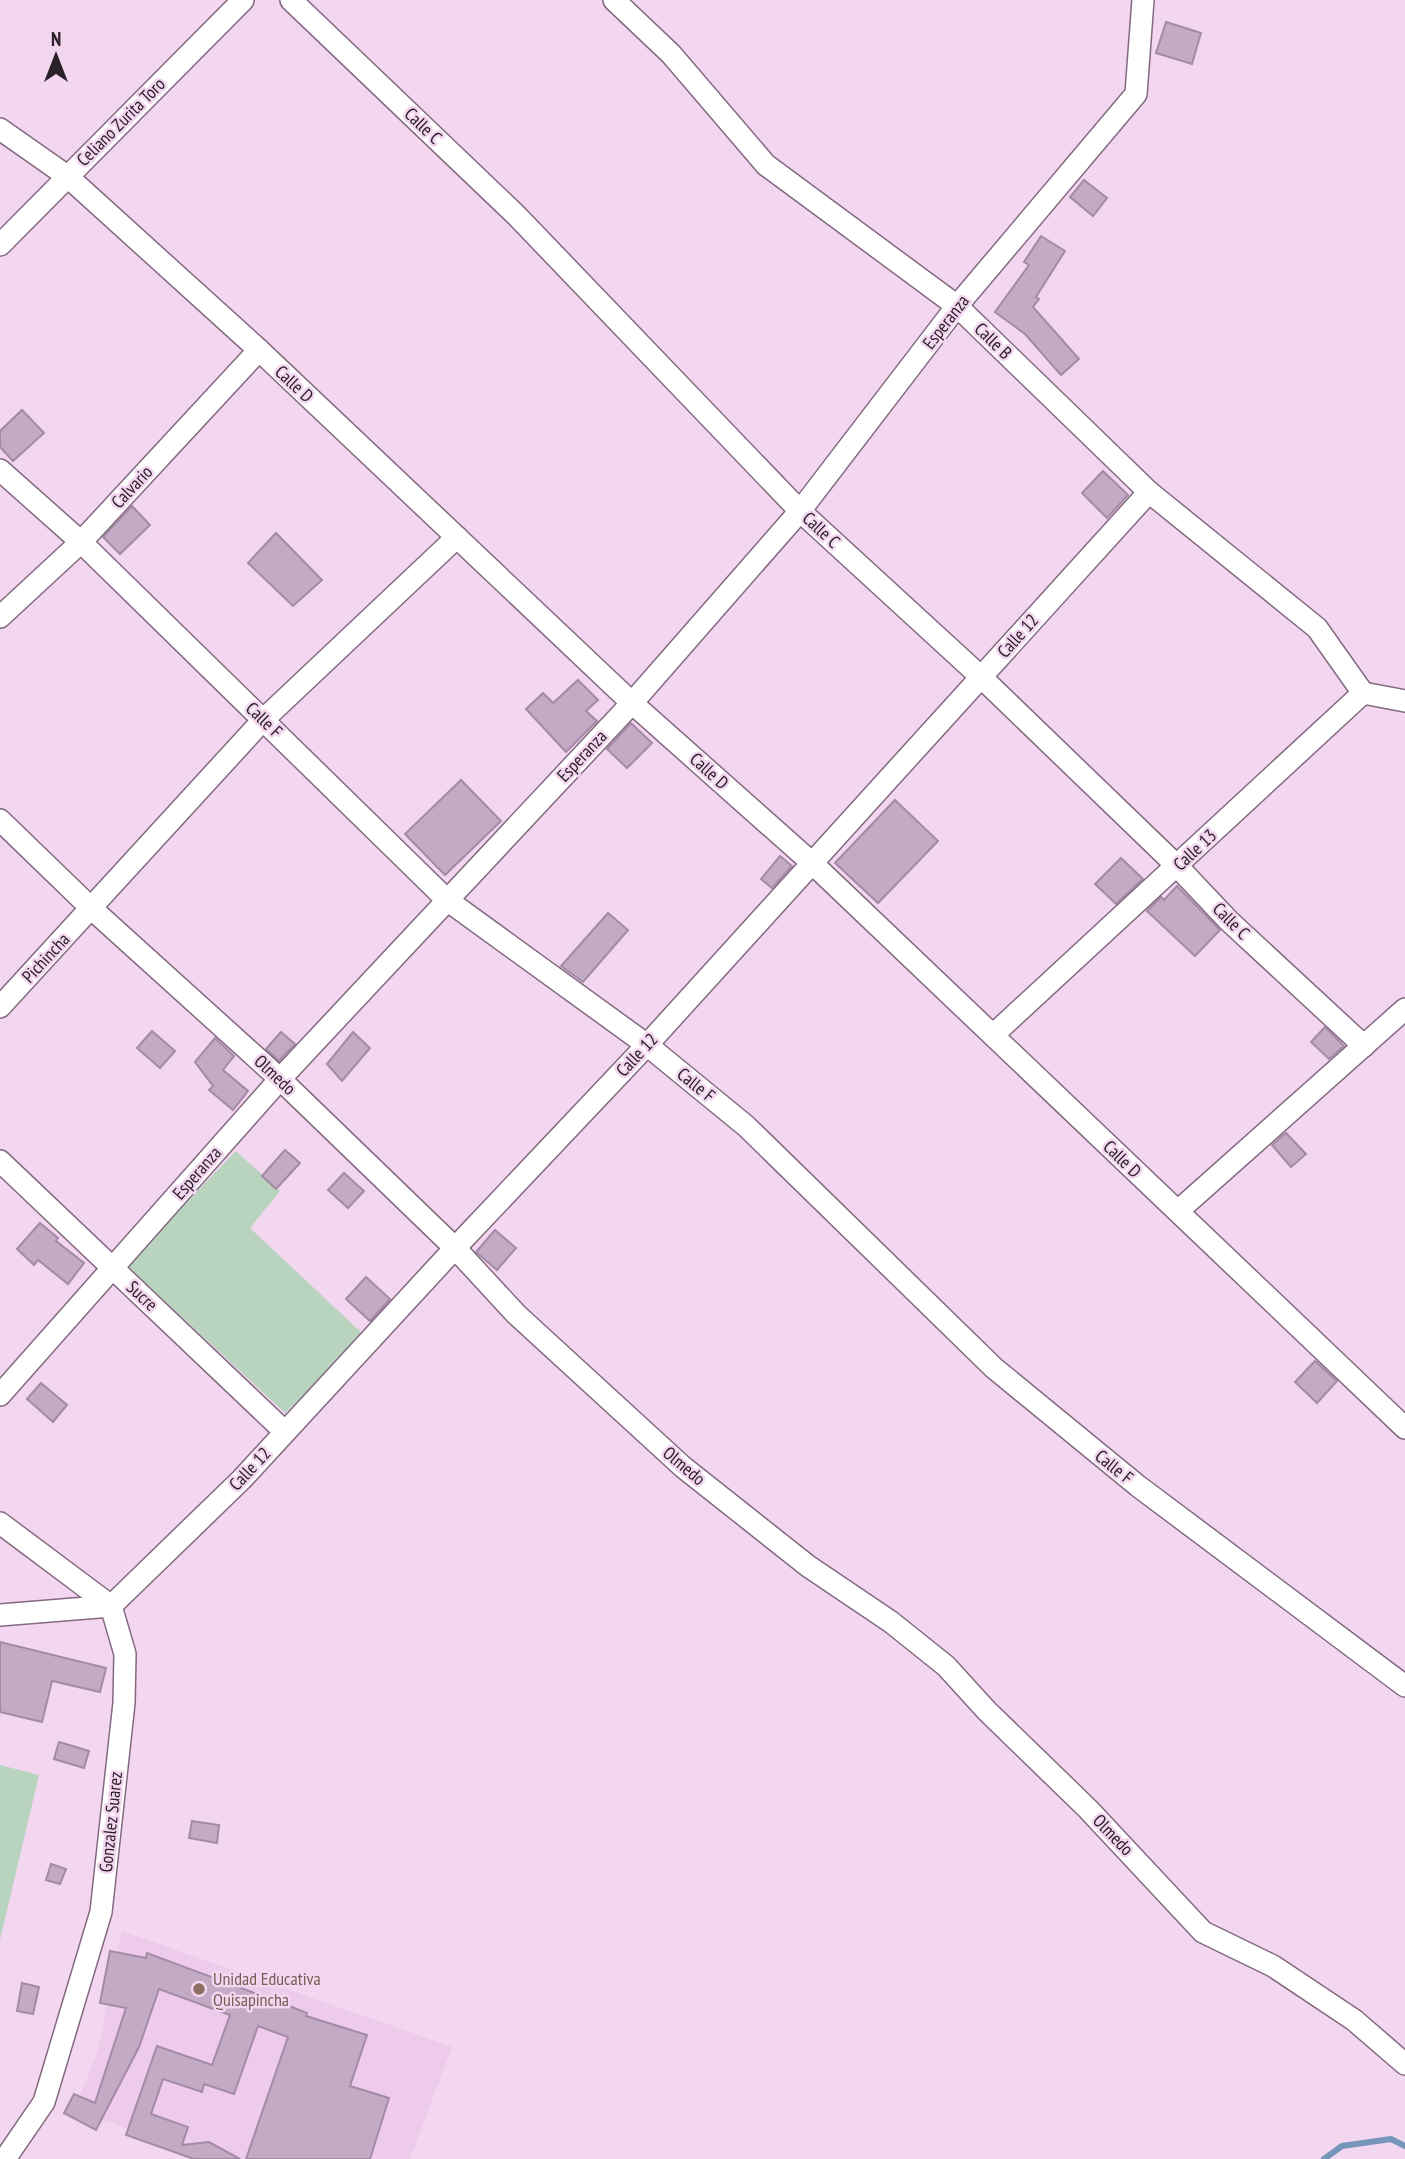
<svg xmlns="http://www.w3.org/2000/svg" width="1405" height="2159" viewBox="0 0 1405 2159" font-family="'PT Sans Narrow',sans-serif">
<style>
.built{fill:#eecbeb}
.green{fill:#b8d4be}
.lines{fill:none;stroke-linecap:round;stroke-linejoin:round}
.stream{stroke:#7595bb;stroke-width:6}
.building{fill:#c4abc5;stroke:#a48ba5;stroke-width:2}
.minor-casing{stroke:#836a81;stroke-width:24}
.minor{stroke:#fff;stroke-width:21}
.education-dot{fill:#8d6e63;stroke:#f3d6f0;stroke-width:2.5}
.labels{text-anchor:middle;stroke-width:5;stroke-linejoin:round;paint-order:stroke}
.street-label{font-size:18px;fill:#2b212a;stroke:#f3d6f0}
.education-label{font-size:18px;fill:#785e54;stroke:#f3d6f0;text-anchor:start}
</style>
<rect width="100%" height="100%" fill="#f3d6f0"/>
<polygon class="built" points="122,1931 452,2047 410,2159 217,2159 74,2110 98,2051"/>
<g class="green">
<polygon points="236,1151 280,1191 250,1228 365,1336 285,1413 126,1265"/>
<polygon points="0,1765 39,1775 0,1940"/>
</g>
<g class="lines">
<polyline class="stream" points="1324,2159 1342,2146 1391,2139 1405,2146"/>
</g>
<g class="building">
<polygon points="1166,22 1201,33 1192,64 1156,53"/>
<polygon points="1084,180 1107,198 1093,216 1070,197"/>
<polygon points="1041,236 1065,251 1036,297 1039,299 1033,307 1079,359 1061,375 1025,334 995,312 1029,265 1024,262"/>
<polygon points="22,410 44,433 13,461 0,447 0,431"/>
<polygon points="1103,471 1128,495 1107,518 1082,493"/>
<polygon points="132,506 150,525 120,554 103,537"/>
<polygon points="276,533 322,580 293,606 248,563"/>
<polygon points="578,680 598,700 586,711 597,721 566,752 526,709 543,693 553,703"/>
<polygon points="631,723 652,743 627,768 607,749"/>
<polygon points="461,780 501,821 445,875 405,834"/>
<polygon points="895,800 938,841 878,903 835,863"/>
<polygon points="780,856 792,866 772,888 761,879"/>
<polygon points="1121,858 1143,879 1116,904 1095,884"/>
<polygon points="1177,886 1220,930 1195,956 1147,911 1161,897 1164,900"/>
<polygon points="608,913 628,930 583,982 561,966"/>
<polygon points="1325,1027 1344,1046 1329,1059 1311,1042"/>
<polygon points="152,1031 175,1051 160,1068 137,1048"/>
<polygon points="281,1032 295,1044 279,1061 266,1049"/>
<polygon points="353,1032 370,1048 342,1081 327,1064"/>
<polygon points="215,1038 234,1056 223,1070 248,1091 233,1110 209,1090 213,1086 195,1062"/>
<polygon points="1286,1133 1306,1154 1291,1167 1272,1145"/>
<polygon points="285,1150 300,1163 276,1189 262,1176"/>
<polygon points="344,1173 364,1191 348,1208 328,1190"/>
<polygon points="40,1223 58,1238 56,1241 84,1263 68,1284 38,1260 34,1265 17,1249"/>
<polygon points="495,1230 516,1248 497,1270 476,1252"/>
<polygon points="366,1277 390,1299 370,1321 346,1299"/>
<polygon points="1315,1361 1337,1381 1317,1403 1295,1382"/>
<polygon points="41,1383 67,1405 53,1422 27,1399"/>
<polygon points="0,1642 106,1668 100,1692 52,1681 42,1722 0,1712"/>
<polygon points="59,1742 89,1751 84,1768 54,1759"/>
<polygon points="192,1821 219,1825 217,1843 189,1838"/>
<polygon points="51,1864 66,1869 60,1884 46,1880"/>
<polygon points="110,1951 146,1958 147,1953 279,2002 307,2013 306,2016 367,2035 350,2086 389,2098 370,2159 246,2159 288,2037 258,2026 234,2094 204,2084 202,2092 163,2079 151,2114 188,2127 182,2145 209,2142 240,2159 194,2159 126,2135 157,2046 212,2065 230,2015 159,1989 139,2047 96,2130 64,2113 74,2094 95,2103 126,2008 100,2003"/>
<polygon points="22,1983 39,1987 33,2014 17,2011"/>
</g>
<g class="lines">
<g class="minor-casing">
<g id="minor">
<polyline points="291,0 517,216 800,511 981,677 1177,866 1229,921 1364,1046"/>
<polyline points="614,0 671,54 766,165 957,306 1149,492 1317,628 1363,693"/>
<polyline points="0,129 67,176 259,350 632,703 812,863 1405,1428"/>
<polyline points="0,245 243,0"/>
<polyline points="0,470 81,542 447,900 647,1045 746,1126 994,1368 1138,1486 1405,1686"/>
<polyline points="0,617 81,542 259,350"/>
<polyline points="0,820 92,909 280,1079 455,1248 516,1314 683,1467 808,1566 891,1622 946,1666 987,1711 1088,1809 1203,1932 1273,1966 1354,2020 1405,2064"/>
<polyline points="0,1007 263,720 457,537"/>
<polyline points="993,1035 1363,693 1405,701"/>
<polyline points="0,1161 284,1431"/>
<polyline points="1178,1211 1405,1009"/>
<polyline points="0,1395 280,1079 632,703 800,511 957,306 1136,94 1143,0"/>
<polyline points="0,1523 111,1606 125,1654 124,1703 101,1912 44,2102 5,2159"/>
<polyline points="0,1615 111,1606 242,1479 455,1248 647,1045 1149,492"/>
</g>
</g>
<use href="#minor" class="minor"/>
</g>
<circle class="education-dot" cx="199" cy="1989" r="7"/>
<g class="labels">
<g class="street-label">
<text transform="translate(121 122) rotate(-45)" y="6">Celiano Zurita Toro</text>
<text transform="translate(423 126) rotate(44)" y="6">Calle C</text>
<text transform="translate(946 322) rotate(-52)" y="6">Esperanza</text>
<text transform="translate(993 341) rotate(44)" y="6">Calle B</text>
<text transform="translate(294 384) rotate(43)" y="6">Calle D</text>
<text transform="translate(132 487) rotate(-47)" y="6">Calvario</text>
<text transform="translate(821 530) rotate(43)" y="6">Calle C</text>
<text transform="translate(1018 636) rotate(-48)" y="6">Calle 12</text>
<text transform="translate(264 720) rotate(44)" y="6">Calle F</text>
<text transform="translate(582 756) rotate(-47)" y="6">Esperanza</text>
<text transform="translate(709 771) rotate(42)" y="6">Calle D</text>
<text transform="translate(1195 850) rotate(-43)" y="6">Calle 13</text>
<text transform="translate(1231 921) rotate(45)" y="6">Calle C</text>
<text transform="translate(46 958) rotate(-47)" y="6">Pichincha</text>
<text transform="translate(637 1055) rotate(-47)" y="6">Calle 12</text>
<text transform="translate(275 1075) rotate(43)" y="6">Olmedo</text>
<text transform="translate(696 1085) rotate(39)" y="6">Calle F</text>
<text transform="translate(1122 1159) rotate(44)" y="6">Calle D</text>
<text transform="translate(197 1173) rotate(-49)" y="6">Esperanza</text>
<text transform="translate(142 1296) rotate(43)" y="6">Sucre</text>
<text transform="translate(684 1466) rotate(40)" y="6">Olmedo</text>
<text transform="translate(1114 1467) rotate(39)" y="6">Calle F</text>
<text transform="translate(250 1469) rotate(-47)" y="6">Calle 12</text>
<text transform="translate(111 1822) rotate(-84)" y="6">Gonzalez Suarez</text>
<text transform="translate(1113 1835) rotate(46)" y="6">Olmedo</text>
</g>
<g class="education-label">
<text x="213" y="1985">Unidad Educativa<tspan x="213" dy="21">Quisapincha</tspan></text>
</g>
</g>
<g transform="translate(56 56)" stroke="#f3d6f0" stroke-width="5" paint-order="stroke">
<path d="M0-5L12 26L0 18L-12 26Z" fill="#2b212a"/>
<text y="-10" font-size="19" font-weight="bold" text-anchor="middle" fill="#2b212a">N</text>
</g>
</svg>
